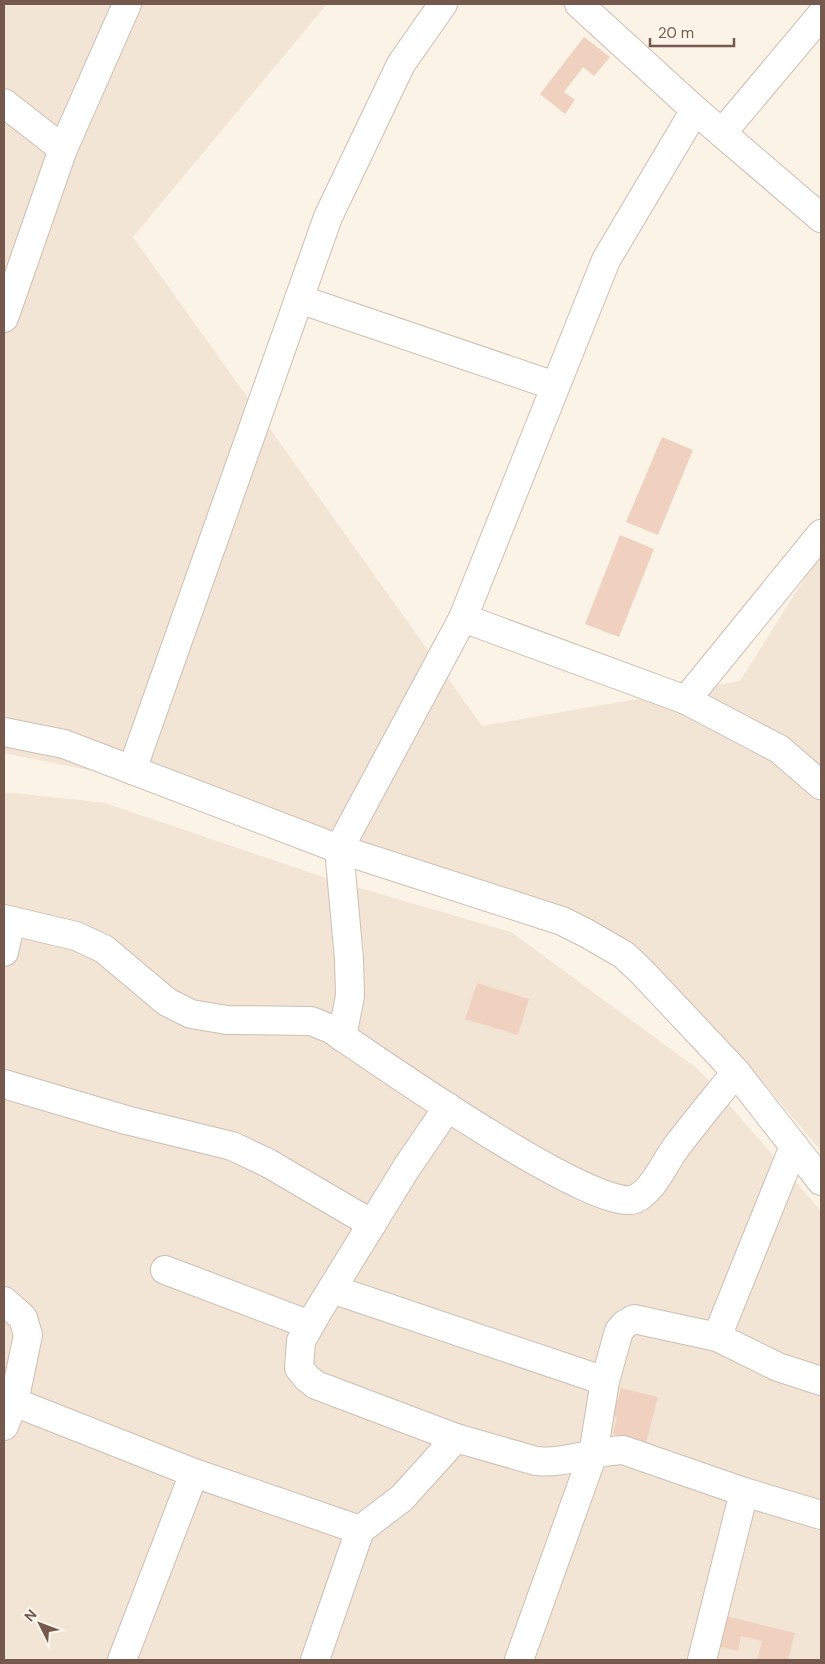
<svg xmlns="http://www.w3.org/2000/svg" width="825" height="1664" viewBox="0 0 825 1664" font-family="'DM Sans',sans-serif">
<style>
.residential{fill:#f3e5d5}
.building{fill:#f0d1bf}
.lines{fill:none;stroke-linecap:round;stroke-linejoin:round}
.minor-casing{stroke:#cfbdb0;stroke-width:30}
.minor{stroke:#fff;stroke-width:28}
</style>
<rect width="100%" height="100%" fill="#fcf3e7"/>
<g class="residential">
<polygon points="4,4 327,4 133,237 482,726 740,681 821,552 821,1151 756,1074 584,918 385,862 251,803 4,753"/>
<polygon points="4,792 105,803 332,880 511,932 699,1070 821,1211 821,1660 4,1660"/>
</g>
<g class="building">
<polygon points="584,37 610,57 594,76 583,67 564,92 575,100 565,114 540,94"/>
<polygon points="662,437 693,450 658,535 626,522"/>
<polygon points="620,535 654,549 619,637 585,624"/>
<polygon points="477,983 529,999 518,1035 465,1019"/>
<polygon points="621,1388 658,1397 646,1443 613,1434 617,1417 605,1414 608,1400 617,1403"/>
<polygon points="725,1616 795,1633 788,1660 757,1660 762,1641 741,1636 738,1651 717,1646"/>
</g>
<g class="lines">
<g class="minor-casing">
<g id="minor">
<polyline points="579,4 695,110 821,218"/>
<polyline points="4,103 63,149"/>
<polyline points="722,133 821,15"/>
<polyline points="299,299 555,386"/>
<polyline points="4,318 63,149 127,4"/>
<polyline points="463,618 686,700 779,749 821,785"/>
<polyline points="686,700 821,534"/>
<polyline points="4,732 64,744 339,849 562,921 586,933 624,955 641,971 736,1072 821,1181"/>
<polyline points="132,770 328,217 401,64 443,4"/>
<path d="M4 919 76 936 104 949 167 1002 191 1014 227 1020 311 1021 331 1029C372 1057 597 1215 635 1199 654 1190 664 1163 677 1146 696 1121 716 1097 736 1072"/>
<polyline points="4,952 11,921"/>
<polyline points="342,1037 350,996 349,959 339,849 463,618 606,260 695,110"/>
<polyline points="4,1084 126,1120 232,1146 268,1163 372,1224"/>
<path d="M448 1107 407 1167 317 1313 301 1341 299 1368 307 1378 316 1385 456 1438 536 1461C565 1464 594 1451 623 1450L744 1492 821 1515"/>
<polyline points="165,1270 310,1325"/>
<polyline points="332,1289 605,1381"/>
<polyline points="4,1301 23,1318 28,1335 14,1402 4,1426"/>
<polyline points="717,1337 794,1146"/>
<polyline points="14,1402 194,1473 360,1530"/>
<polyline points="122,1660 194,1473"/>
<polyline points="315,1660 360,1530 402,1498 456,1438"/>
<polyline points="519,1660 593,1454 605,1381 619,1331 625,1324 634,1319 717,1337 778,1367 821,1381"/>
<polyline points="702,1660 744,1492"/>
</g>
</g>
<use href="#minor" class="minor"/>
</g>
<rect width="825" height="1664" fill="none" stroke="#75594c" stroke-width="10"/>
<g transform="translate(40 1624) rotate(312)" stroke="#fef7ed" stroke-width="4" paint-order="stroke">
<path d="M0-4L9 19L0 12L-9 19Z" fill="#75594c"/>
<text y="-8" font-size="14" font-weight="bold" text-anchor="middle" fill="#75594c">N</text>
</g>
<path d="M650 38v8h84v-8" fill="none" stroke="#75594c" stroke-width="2.5"/>
<text x="658" y="38" font-size="15" fill="#75594c" stroke="#fef7ed" stroke-width="4" paint-order="stroke">20 m</text>
</svg>
